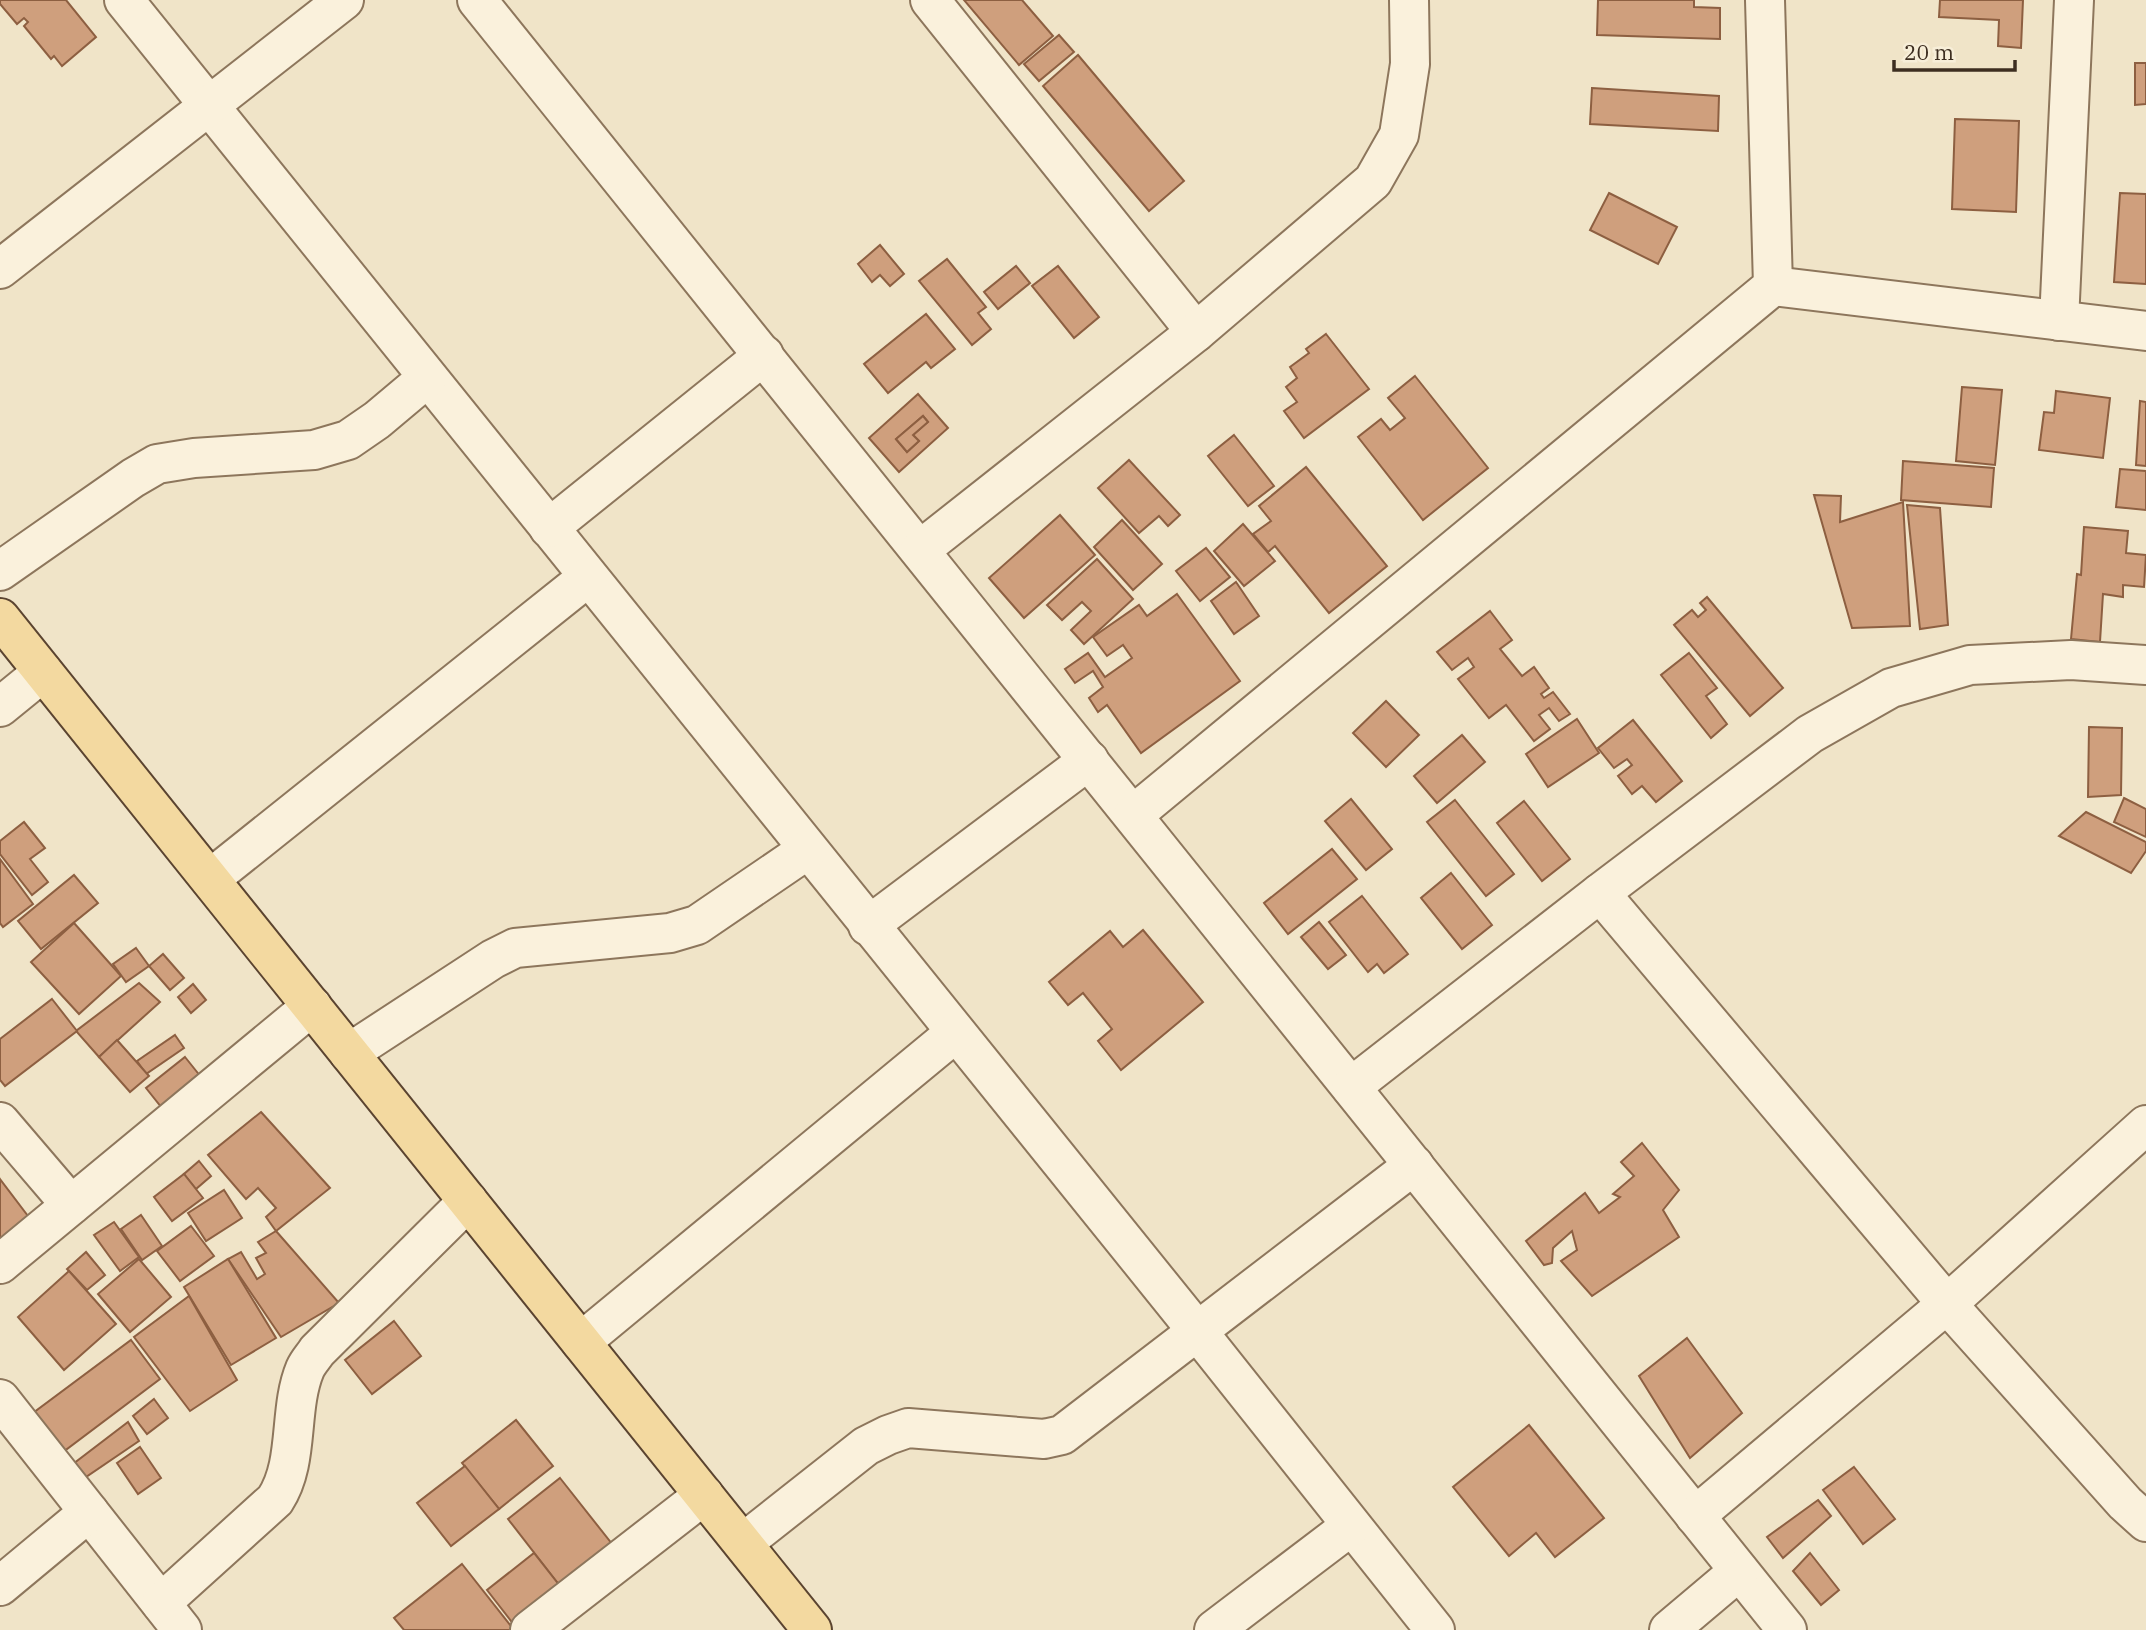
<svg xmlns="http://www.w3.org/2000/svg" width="2146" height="1630" viewBox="0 0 2146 1630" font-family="'IBM Plex Serif',serif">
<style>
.building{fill:#cf9f7d;stroke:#8d5f41;stroke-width:2;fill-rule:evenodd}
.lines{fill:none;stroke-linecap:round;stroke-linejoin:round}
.minor-casing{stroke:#8d765c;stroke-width:42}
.major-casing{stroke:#5b4430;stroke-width:42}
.minor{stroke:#faf1dc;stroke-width:38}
.major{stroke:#f3d9a0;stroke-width:38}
</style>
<rect width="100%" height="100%" fill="#f0e4c8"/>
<g class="building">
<polygon points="0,0 66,0 96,37 62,66 54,56 51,59 24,26 28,22 24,18 17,24 0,4"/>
<polygon points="964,0 1022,0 1053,36 1019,65"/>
<polygon points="1598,0 1694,0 1694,7 1720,8 1720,39 1597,35"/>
<polygon points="1940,0 2023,0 2021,48 1998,46 1999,20 1939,17"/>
<polygon points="1059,35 1074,52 1039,81 1024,64"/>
<polygon points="1078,55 1184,181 1149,211 1043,86"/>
<polygon points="2135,63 2146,63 2146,104 2135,105"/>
<polygon points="1592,88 1719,96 1718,131 1590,124"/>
<polygon points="1955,119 2019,121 2016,212 1952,209"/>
<polygon points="1609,193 1677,227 1658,264 1590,230"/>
<polygon points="2120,193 2146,194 2146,284 2114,282"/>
<polygon points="880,245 904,274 890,286 880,275 872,282 858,264"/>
<polygon points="947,259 986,307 978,313 991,329 972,345 919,281"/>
<polygon points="1016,266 1030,283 998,309 984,292"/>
<polygon points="1058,266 1099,317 1074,338 1032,286"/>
<polygon points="926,314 955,349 931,368 926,362 888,393 864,364"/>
<polygon points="1326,334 1369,389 1304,438 1284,411 1297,402 1286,387 1297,378 1290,367 1309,353 1306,349"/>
<polygon points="1415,376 1488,468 1423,520 1358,437 1381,419 1390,430 1405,418 1388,398"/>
<polygon points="1962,387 2002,390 1995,465 1956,461"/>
<polygon points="2056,391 2110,398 2103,458 2039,450 2044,412 2054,413"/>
<path d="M918 394 948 428 899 472 869 438ZM923 416 928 422 913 435 919 441 907 452 896 439Z"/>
<polygon points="2140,401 2146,402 2146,466 2136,465"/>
<polygon points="923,416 928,422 913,435 919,441 907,452 896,439"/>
<polygon points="1234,435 1274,486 1248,506 1208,456"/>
<polygon points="1129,460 1180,515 1168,526 1159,516 1139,533 1098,488"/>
<polygon points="1903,461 1994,468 1991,507 1901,500"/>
<polygon points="1306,467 1387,566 1329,613 1275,546 1268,552 1253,534 1271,521 1259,506"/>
<polygon points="2120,469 2146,471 2146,510 2116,507"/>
<polygon points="1814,495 1841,496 1840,522 1903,502 1910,626 1852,628"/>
<polygon points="1907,505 1940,508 1948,625 1920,629"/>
<polygon points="1060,515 1095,555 1024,618 989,578"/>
<polygon points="1122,520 1162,564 1133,590 1094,547"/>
<polygon points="1243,524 1275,561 1244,586 1214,551"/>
<polygon points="2084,527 2128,531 2126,553 2146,555 2144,587 2123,585 2123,597 2103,594 2100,642 2071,639 2077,574 2081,575"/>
<polygon points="1206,548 1230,577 1200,601 1176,571"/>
<polygon points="1097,559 1133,599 1084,644 1071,630 1091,611 1082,602 1062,620 1047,605"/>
<polygon points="1236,582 1259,616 1234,634 1211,601"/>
<polygon points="1177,594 1240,681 1141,753 1107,705 1098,712 1089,698 1103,687 1093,671 1075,683 1065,669 1088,653 1105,677 1132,658 1123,645 1107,656 1093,637 1139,605 1147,616"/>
<polygon points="1707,597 1783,688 1750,716 1674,625 1692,610 1698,617 1706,610 1700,603"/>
<polygon points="1490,611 1512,640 1500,649 1522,676 1534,667 1549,688 1541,694 1544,698 1553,692 1570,714 1559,721 1549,708 1539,715 1550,729 1534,741 1506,705 1489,718 1458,679 1474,667 1468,658 1452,670 1437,652"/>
<polygon points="1689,653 1717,688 1706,696 1727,724 1711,738 1661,675"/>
<polygon points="1386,701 1419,735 1386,767 1353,733"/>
<polygon points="1577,719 1599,753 1548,787 1526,754"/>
<polygon points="1633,720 1682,781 1656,802 1642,786 1632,794 1618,776 1632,765 1627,759 1614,768 1598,748"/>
<polygon points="2089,727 2122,728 2121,795 2088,797"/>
<polygon points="1462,735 1485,762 1437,803 1414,776"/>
<polygon points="2124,798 2146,809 2146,837 2114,822"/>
<polygon points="1351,799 1392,849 1366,870 1325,821"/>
<polygon points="1455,800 1514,874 1486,896 1427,822"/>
<polygon points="1524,801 1570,859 1542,881 1497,823"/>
<polygon points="2086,812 2146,842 2146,851 2131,873 2059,836"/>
<polygon points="24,822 45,848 30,859 48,882 32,895 0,854 0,841"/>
<polygon points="1332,849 1357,879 1288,934 1264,903"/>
<polygon points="0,859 33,904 3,927 0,923"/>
<polygon points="1451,873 1492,925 1462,949 1421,898"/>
<polygon points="74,875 98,903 41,949 18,921"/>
<polygon points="1362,896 1408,954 1384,973 1377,964 1368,972 1329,922"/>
<polygon points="1319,922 1346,955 1328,969 1301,937"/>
<polygon points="74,923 121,976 79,1014 31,962"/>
<polygon points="1143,930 1203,1002 1121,1070 1098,1041 1112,1029 1083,993 1068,1005 1049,982 1110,931 1123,947"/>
<polygon points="136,948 149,966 126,982 113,964"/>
<polygon points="163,954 184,978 170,990 149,966"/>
<polygon points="139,983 160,1002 99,1057 76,1031"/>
<polygon points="193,984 206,1000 191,1013 178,997"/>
<polygon points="52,999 77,1031 5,1086 0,1080 0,1039"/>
<polygon points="175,1035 184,1048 146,1074 137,1061"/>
<polygon points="117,1040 149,1076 130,1092 99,1057"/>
<polygon points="185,1057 205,1082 166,1113 146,1088"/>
<polygon points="261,1112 330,1188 276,1231 266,1217 276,1208 258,1188 246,1199 208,1155"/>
<polygon points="1642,1143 1679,1190 1663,1210 1679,1237 1592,1296 1561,1261 1577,1250 1572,1231 1553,1248 1552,1263 1544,1265 1526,1241 1585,1193 1599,1213 1620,1197 1613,1194 1634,1176 1621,1162"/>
<polygon points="199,1161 211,1176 196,1189 184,1174"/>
<polygon points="184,1174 203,1198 172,1221 154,1197"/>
<polygon points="0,1179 31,1220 0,1242"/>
<polygon points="224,1190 242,1218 206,1241 188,1213"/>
<polygon points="141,1215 162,1246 142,1260 121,1229"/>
<polygon points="114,1222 139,1257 120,1271 94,1235"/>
<polygon points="191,1226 214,1256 180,1281 157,1251"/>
<polygon points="276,1231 339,1303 281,1337 228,1259 241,1252 257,1279 265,1274 256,1258 266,1253 258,1242"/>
<polygon points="86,1252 105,1275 87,1290 67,1269"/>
<polygon points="139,1259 171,1297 130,1332 98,1294"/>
<polygon points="228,1259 276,1338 231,1365 184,1287"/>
<polygon points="69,1271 116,1324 64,1370 18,1317"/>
<polygon points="189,1296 237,1380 190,1411 134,1337"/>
<polygon points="394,1321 421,1356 372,1394 345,1360"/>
<polygon points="1687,1338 1742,1413 1690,1458 1639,1376"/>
<polygon points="131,1340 160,1379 63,1452 33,1413"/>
<polygon points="154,1399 168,1418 147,1434 133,1416"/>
<polygon points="516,1420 553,1466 499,1509 462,1463"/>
<polygon points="128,1422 139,1441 83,1479 73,1464"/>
<polygon points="1529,1425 1604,1518 1555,1557 1536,1533 1509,1556 1453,1487"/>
<polygon points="140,1447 161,1478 138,1494 117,1463"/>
<polygon points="465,1466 499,1509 451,1546 417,1503"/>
<polygon points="1854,1467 1895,1519 1863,1544 1823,1490"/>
<polygon points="560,1478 620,1554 567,1595 508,1519"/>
<polygon points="1818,1500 1831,1516 1783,1558 1767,1537"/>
<polygon points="534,1553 567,1595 518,1630 487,1590"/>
<polygon points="1810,1553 1839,1590 1821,1605 1793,1571"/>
<polygon points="462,1564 514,1630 404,1630 394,1618"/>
</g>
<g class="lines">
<g class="minor-casing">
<g id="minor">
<polyline points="124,0 1198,1332 1435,1630"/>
<polyline points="477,0 1787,1630"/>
<polyline points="930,0 1196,332"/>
<polyline points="0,269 344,0"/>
<polyline points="1773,286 2146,331"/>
<polyline points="2059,321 2074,0"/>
<polyline points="549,528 764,355"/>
<polyline points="920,550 1196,332 1373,181 1399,135 1410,64 1409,0"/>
<polyline points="0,571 133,478 157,464 194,458 314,450 348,440 377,420 427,378"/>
<polyline points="0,707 43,672"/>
<polyline points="1133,815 1773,286 1765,0"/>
<polyline points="210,879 588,577"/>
<polyline points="1600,893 1947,1304 2125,1503 2146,1522"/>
<polyline points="868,926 1089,760"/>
<polyline points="349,1053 493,959 515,948 670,933 697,925 807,850"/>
<polyline points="1351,1087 1600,893 1810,734 1891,688 1970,665 2071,660 2146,665"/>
<polyline points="0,1122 71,1205"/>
<polyline points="0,1264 312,1006"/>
<polyline points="581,1342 955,1033"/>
<polyline points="0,1399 182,1630"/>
<polyline points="1695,1516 1947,1304 2146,1125"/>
<polyline points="743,1543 866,1446 888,1435 908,1428 1044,1439 1062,1435 1414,1165"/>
<polyline points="0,1586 89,1512"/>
<path d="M161 1603 275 1500C300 1462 288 1410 305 1369 308 1362 314 1356 317 1351L468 1201"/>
<polyline points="530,1630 704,1495"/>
<polyline points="1214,1630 1351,1526"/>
<polyline points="1669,1630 1739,1571"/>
</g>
</g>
<g class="major-casing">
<polyline id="major" points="0,618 812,1630"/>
</g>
<use href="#minor" class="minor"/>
<use href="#major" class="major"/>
</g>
<path d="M1894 60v10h121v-10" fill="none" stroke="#3d2e20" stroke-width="3.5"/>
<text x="1904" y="60" font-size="21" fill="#3d2e20" stroke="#f7eed8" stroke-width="5" paint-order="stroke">20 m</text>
</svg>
